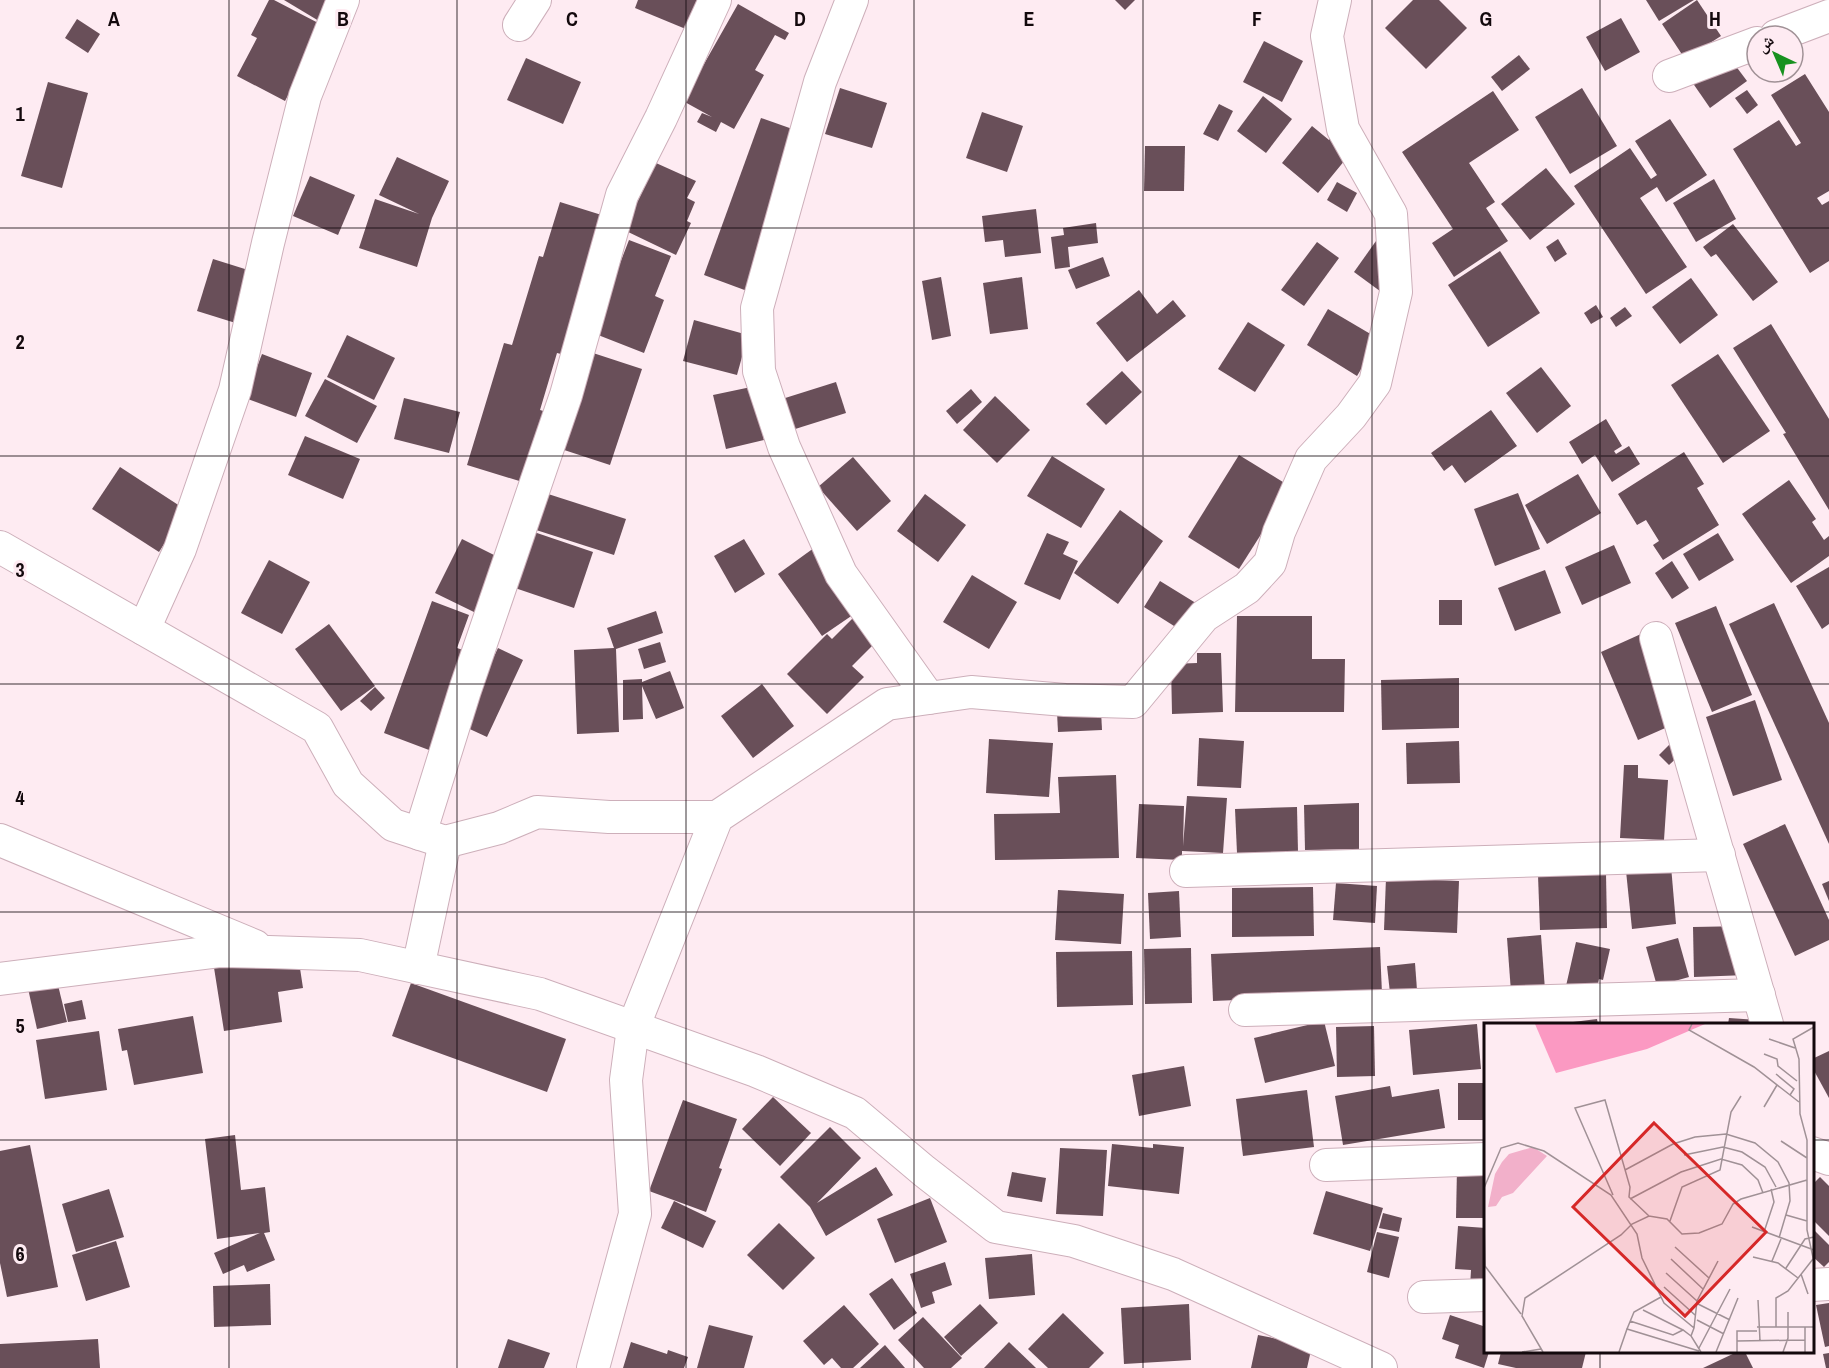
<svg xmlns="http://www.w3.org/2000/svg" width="1829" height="1368" viewBox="0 0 1829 1368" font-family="'Archivo Narrow','Noto Naskh Arabic',sans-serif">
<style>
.building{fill:#694f59}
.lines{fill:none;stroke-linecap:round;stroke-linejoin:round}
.street-casing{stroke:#cdafba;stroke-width:34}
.street{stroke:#fff;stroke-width:32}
.grid{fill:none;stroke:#13090d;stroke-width:1.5;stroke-opacity:0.55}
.inset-road{fill:none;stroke:#a09196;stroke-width:1.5}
.view{fill:#d62828;fill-opacity:0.15;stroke:#d62828;stroke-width:3}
.inset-edge{fill:none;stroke:#13090d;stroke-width:3}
.grid-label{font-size:20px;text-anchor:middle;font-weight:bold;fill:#13090d;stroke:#feebf2;stroke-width:6;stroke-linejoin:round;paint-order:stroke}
</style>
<rect width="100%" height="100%" fill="#feebf2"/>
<g class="building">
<polygon points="269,0 274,0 324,26 285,101 237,76 257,38 251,35"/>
<polygon points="284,0 338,0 324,24"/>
<polygon points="638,0 706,0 693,32 635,8"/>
<polygon points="1115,0 1135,0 1125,10"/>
<polygon points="1413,0 1439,0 1467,28 1426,69 1385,28"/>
<polygon points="1646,0 1694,0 1659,21"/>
<polygon points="1697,0 1721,36 1685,59 1662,24"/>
<polygon points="738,4 789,33 785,40 775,35 755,70 764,75 734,129 721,122 716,132 697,122 702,113 712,117 683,101"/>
<polygon points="1621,18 1640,52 1605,71 1586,37"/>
<polygon points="77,19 100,34 88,53 65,38"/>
<polygon points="1264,41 1303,61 1282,102 1243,82"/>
<polygon points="1726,53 1747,81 1710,108 1690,79"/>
<polygon points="1519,55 1530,69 1502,91 1491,77"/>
<polygon points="526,58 581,82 563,124 507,100"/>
<polygon points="1805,74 1829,112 1829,191 1817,198 1822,205 1829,201 1829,261 1810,273 1733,149 1779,120 1796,146 1801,143 1771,95"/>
<polygon points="48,82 88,93 62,188 21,176"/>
<polygon points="840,88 887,103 872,148 825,134"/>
<polygon points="1582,88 1617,146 1570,174 1535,117"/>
<polygon points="1747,90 1758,105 1747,114 1735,98"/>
<polygon points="1493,91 1519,130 1469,163 1495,202 1486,208 1508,241 1454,277 1432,243 1453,229 1402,152"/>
<polygon points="1263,96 1292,119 1266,153 1237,131"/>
<polygon points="1219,104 1233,111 1218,141 1203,134"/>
<polygon points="982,112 1023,126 1007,172 966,158"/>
<polygon points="761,118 815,137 758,295 704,275"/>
<polygon points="1670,119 1707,175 1666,202 1657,187 1640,198 1687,267 1646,294 1574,186 1630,148 1651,179 1657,175 1635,141"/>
<polygon points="1312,126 1329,140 1334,132 1354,149 1318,193 1282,163"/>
<polygon points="1145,146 1185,146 1184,191 1144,191"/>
<polygon points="397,157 449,181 432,218 417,267 359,248 375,199 419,214 379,195"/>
<polygon points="656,163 696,181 687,198 695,202 687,221 691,223 676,255 624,230"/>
<polygon points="1546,168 1575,204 1530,240 1501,204"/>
<polygon points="310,176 355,195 338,235 293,216"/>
<polygon points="1714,179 1736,219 1696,242 1673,203"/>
<polygon points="1337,182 1357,193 1347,212 1327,200"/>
<polygon points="560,202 608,217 569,356 557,353 540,410 550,413 529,484 467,465 504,343 512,345 539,256 543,257"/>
<polygon points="1036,209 1041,253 1005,257 1003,240 985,242 982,216"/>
<polygon points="1096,223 1098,243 1068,247 1070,267 1055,269 1051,237 1064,235 1063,228"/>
<polygon points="1733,224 1778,282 1753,301 1716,254 1711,257 1703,247"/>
<polygon points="1558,239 1567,254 1555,262 1546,247"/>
<polygon points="629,240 671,256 655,296 664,300 644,353 593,333"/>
<polygon points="1376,241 1406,263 1384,294 1354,272"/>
<polygon points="1317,242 1339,258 1304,306 1281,290"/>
<polygon points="1500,251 1540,313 1488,347 1448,285"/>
<polygon points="1103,257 1110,276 1076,289 1068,270"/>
<polygon points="213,259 258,273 242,325 197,311"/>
<polygon points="941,277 951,336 932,340 922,281"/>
<polygon points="1022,277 1028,329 990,334 983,283"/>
<polygon points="1691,278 1718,315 1680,344 1652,307"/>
<polygon points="1139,290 1157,314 1173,300 1186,316 1127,362 1096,323"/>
<polygon points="1596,305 1603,317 1591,324 1584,313"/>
<polygon points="1625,307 1632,316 1616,327 1610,318"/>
<polygon points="1328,309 1379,339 1357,376 1307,345"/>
<polygon points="694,320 748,335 737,375 683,361"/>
<polygon points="1248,322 1285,345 1255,392 1218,369"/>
<polygon points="1771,324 1829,419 1829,510 1783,434 1786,433 1733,348"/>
<polygon points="347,335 395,358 374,400 327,377"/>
<polygon points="590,352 642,369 610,465 558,448"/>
<polygon points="262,354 312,373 296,417 245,398"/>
<polygon points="1718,354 1770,431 1723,463 1671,385"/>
<polygon points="1541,367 1571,406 1537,433 1506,393"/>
<polygon points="1122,371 1142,392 1106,425 1086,404"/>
<polygon points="325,379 377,406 357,443 305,416"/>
<polygon points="836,382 846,413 792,430 782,399"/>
<polygon points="751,387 764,440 726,449 713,395"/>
<polygon points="971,389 982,402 957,424 946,411"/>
<polygon points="995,396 1030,430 997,463 963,430"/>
<polygon points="404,398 460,412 449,453 394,439"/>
<polygon points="1491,410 1517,446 1465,483 1452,465 1444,471 1431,453"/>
<polygon points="1606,419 1622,446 1614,451 1616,454 1629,446 1640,464 1612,482 1595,455 1582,464 1569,442"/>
<polygon points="305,436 360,459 343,499 288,475"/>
<polygon points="1684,452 1704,484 1697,488 1719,525 1663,560 1653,545 1659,541 1646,520 1637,525 1618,494"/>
<polygon points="1239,455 1291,487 1239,569 1188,537"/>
<polygon points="1052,456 1105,489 1081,528 1027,496"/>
<polygon points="853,457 891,501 857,531 818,487"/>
<polygon points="120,467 186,510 159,552 92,509"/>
<polygon points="1578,474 1601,513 1547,544 1525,505"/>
<polygon points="1789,480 1816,519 1812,522 1824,540 1829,536 1829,556 1791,583 1742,514"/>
<polygon points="545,493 626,519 614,555 533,529"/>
<polygon points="1518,493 1540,549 1495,566 1474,509"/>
<polygon points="925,494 966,525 938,562 897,531"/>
<polygon points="1120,510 1163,541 1118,604 1074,573"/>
<polygon points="534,532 593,552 574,608 515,588"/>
<polygon points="1047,533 1069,542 1063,554 1078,561 1060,600 1024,584"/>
<polygon points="1718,533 1734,560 1699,581 1683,554"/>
<polygon points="462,539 502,559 476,613 435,593"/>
<polygon points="744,539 765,574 735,593 714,556"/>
<polygon points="818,545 863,608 822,636 778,574"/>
<polygon points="1614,545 1631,583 1582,605 1565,567"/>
<polygon points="269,560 310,582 282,634 241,613"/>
<polygon points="1672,561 1689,588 1672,599 1655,573"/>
<polygon points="1829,567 1829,624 1822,629 1796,586"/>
<polygon points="1545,570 1561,613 1515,631 1498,588"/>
<polygon points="972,575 1017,602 989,649 943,622"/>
<polygon points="1160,581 1199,605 1182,631 1144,607"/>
<rect x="1439" y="600" width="23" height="25"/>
<polygon points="432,601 469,615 457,648 469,652 449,695 429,750 384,733"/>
<polygon points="1774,603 1829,723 1829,844 1729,624"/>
<polygon points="1716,606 1752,695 1712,712 1675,623"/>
<polygon points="656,611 663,633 616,649 619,732 577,734 574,650 614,648 607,628"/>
<polygon points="857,614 881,637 852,666 864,677 827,714 787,674 827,634 832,639"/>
<polygon points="1237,616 1312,616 1312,659 1345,659 1344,712 1235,712"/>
<polygon points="329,624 375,686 341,711 295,649"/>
<polygon points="1641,634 1679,722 1638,740 1601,652"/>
<polygon points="660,642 666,662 644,669 638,649"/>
<polygon points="498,648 523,660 487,737 461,725"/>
<polygon points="1197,653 1221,653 1223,712 1172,714 1171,664 1197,663"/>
<polygon points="670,671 684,708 656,719 642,686 643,719 623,720 623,680 642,679 642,682"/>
<polygon points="1459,678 1459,728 1382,730 1381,680"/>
<polygon points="762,684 794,726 753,758 721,716"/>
<polygon points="375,687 385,698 371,711 360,701"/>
<polygon points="1100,691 1102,730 1058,732 1056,693"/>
<polygon points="1755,700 1782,780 1733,796 1706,717"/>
<polygon points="1199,738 1244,741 1241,788 1197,786"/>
<polygon points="989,739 1053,743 1049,797 986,793"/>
<polygon points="1459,741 1460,783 1407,784 1406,743"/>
<polygon points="1671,743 1682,753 1669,765 1659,755"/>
<polygon points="1624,765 1638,765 1638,778 1668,780 1664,840 1620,838"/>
<polygon points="1116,775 1119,858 995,860 994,814 1060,813 1058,777"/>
<polygon points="1187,796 1227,798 1223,853 1182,851 1182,860 1136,858 1139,804 1184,806 1183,846"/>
<polygon points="1359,803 1359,849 1305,850 1304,805"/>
<polygon points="1297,807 1298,852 1237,853 1235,809"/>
<polygon points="1785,824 1829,920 1829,940 1795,956 1743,844"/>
<polygon points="1671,866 1676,924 1632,929 1626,871"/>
<polygon points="1606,873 1607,928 1540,930 1538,875"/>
<polygon points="1386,878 1459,881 1457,933 1384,930"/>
<polygon points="1829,881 1829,901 1822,884"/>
<polygon points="1336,883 1377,886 1375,923 1333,920"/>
<polygon points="1313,887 1314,936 1232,937 1232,888"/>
<polygon points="1058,890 1124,894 1121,944 1055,940"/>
<polygon points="1179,891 1181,937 1150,939 1148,893"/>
<polygon points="1746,926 1747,975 1694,977 1693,927"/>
<polygon points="1541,935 1545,990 1511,992 1507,938"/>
<polygon points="1678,938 1689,977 1657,986 1646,947"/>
<polygon points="296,942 303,988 278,992 282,1022 224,1031 212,955"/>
<polygon points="1576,942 1610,949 1603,980 1599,979 1596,993 1566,986"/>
<polygon points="1380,947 1382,994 1213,1001 1211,954"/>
<polygon points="1191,948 1192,1003 1145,1004 1144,949"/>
<polygon points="1132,951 1133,1005 1057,1007 1056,952"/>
<polygon points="1415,963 1417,990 1390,993 1387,966"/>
<polygon points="56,977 67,1022 37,1029 27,984"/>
<polygon points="411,983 566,1039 547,1092 392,1036"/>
<polygon points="82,1000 86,1019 68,1022 64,1004"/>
<polygon points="193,1016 203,1073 134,1085 127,1050 122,1051 118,1029"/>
<polygon points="1729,1018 1772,1021 1771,1024 1728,1024"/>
<polygon points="1597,1019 1598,1024 1565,1024 1565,1023"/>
<polygon points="1324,1021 1335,1066 1265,1083 1254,1038"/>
<polygon points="1477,1024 1481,1069 1413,1075 1409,1030"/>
<polygon points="1374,1026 1375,1076 1337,1077 1336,1027"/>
<polygon points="99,1031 107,1090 45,1099 36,1040"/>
<polygon points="1829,1051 1829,1098 1812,1067 1812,1059"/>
<polygon points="1184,1066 1191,1106 1139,1116 1132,1075"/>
<rect x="1458" y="1083" width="28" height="37"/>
<polygon points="1390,1086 1392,1097 1439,1089 1445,1128 1343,1145 1335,1096"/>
<polygon points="1307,1090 1314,1147 1243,1156 1236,1099"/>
<polygon points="773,1097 811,1133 780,1166 742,1129"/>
<polygon points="683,1100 737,1119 719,1168 722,1169 706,1212 649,1191"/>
<polygon points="830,1127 861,1158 817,1203 876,1167 893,1195 826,1236 810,1207 780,1177"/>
<polygon points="235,1135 241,1190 265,1187 270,1232 264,1233 275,1260 247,1272 244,1265 223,1274 214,1253 260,1233 217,1239 205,1139"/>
<polygon points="1112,1144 1153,1148 1153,1144 1184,1147 1179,1194 1108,1186"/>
<polygon points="30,1145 58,1287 7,1297 0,1263 0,1151"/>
<polygon points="1060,1148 1107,1150 1103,1216 1056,1214"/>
<polygon points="1457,1168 1486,1168 1486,1218 1456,1218"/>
<polygon points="1012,1172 1046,1178 1042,1202 1007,1196"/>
<polygon points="1820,1177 1829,1186 1829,1236 1812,1219 1812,1185"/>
<polygon points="109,1189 124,1237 76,1252 62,1204"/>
<polygon points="1326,1191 1383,1208 1370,1251 1313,1234"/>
<polygon points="930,1198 947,1242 895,1263 877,1219"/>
<polygon points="674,1201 716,1221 703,1248 661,1228"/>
<polygon points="1383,1213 1402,1218 1399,1232 1379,1228"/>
<polygon points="779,1223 815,1258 783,1290 747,1255"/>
<polygon points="1458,1226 1486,1228 1486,1288 1470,1287 1471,1270 1455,1269"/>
<polygon points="1812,1228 1829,1245 1829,1262 1824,1267 1812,1256"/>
<polygon points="1377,1232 1399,1237 1389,1278 1367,1272"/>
<polygon points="116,1241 130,1287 86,1301 72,1255"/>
<polygon points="1032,1254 1035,1295 989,1299 985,1258"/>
<polygon points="945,1262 952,1285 932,1292 935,1303 921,1308 910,1274"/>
<polygon points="892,1278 917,1313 894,1330 869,1294"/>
<polygon points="270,1284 271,1325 214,1327 213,1286"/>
<polygon points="1829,1303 1829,1346 1825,1347 1816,1305"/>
<polygon points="980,1304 998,1323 961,1356 944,1337"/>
<polygon points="1189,1304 1191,1360 1124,1364 1121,1308"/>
<polygon points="844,1305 879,1344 853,1368 841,1368 832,1358 824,1365 803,1341"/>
<polygon points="1063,1313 1104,1353 1089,1368 1048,1368 1028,1349"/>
<polygon points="1450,1315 1486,1327 1486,1352 1489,1352 1484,1368 1455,1358 1459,1345 1442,1339"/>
<polygon points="923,1317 962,1358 951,1368 924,1368 898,1340"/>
<polygon points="709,1325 753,1336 744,1368 697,1368"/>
<polygon points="1258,1335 1312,1346 1307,1368 1251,1368"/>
<polygon points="98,1339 100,1368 0,1368 0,1344"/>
<polygon points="508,1339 550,1353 544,1368 498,1368"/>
<polygon points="631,1342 667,1354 668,1350 688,1357 684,1368 623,1368"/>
<polygon points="1009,1342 1036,1368 984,1368"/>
<polygon points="885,1345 905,1368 860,1368"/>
<polygon points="1501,1352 1586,1352 1582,1368 1516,1368 1498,1364"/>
<polygon points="1737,1352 1745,1352 1753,1368 1703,1368"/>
<polygon points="1829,1353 1829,1368 1826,1368 1823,1354"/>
</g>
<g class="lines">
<g class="street-casing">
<g id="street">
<polyline points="852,0 820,82 757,308 759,371 784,447 841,574 929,698"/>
<polyline points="519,25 535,0"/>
<polyline points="1776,36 1829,16"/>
<polyline points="1669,76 1757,43"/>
<polyline points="0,547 317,728 348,784 393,825 445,842 499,828 537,812 609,817 717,817"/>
<polyline points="144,629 180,549 235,390 268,243 305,96 343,0"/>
<polyline points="1656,638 1767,1024"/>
<polyline points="420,834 465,690 566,395 622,195 661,118 715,0"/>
<polyline points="0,840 255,946"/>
<polyline points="1186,871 1719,855"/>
<polyline points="418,968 445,842"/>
<polyline points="0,979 221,951 269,952 360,955 540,994 756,1071 855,1113 924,1171 996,1227 1074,1241 1173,1274 1381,1368"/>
<polyline points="1245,1010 1759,995"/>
<polyline points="1812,1153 1829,1159"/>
<polyline points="1326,1165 1486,1159"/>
<polyline points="1812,1285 1829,1284"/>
<polyline points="1424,1297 1486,1295"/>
<polyline points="593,1368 635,1214 626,1080 633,1028 717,817 887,704 971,692 1065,700 1133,702 1204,616 1247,588 1270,563 1279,532 1311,459 1351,416 1375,383 1396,292 1391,214 1343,129 1327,36 1335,0"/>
</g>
</g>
<use href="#street" class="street"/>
</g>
<path class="grid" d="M229 0V1368M457 0V1368M686 0V1368M914 0V1368M1143 0V1368M1372 0V1368M1600 0V1024M0 228H1829M0 456H1829M0 684H1829M0 912H1829M0 1140H1486M1812 1140H1829M1600 1352V1368"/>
<g transform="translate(1484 1023)">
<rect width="330" height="330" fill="#feebf2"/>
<path d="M49 124 63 133 29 170 18 174 12 183 4 184 11 151 18 139 25 131Z" fill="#f2b0ca"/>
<path d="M51 1H221L163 26 72 50Z" fill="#fb99c2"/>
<path class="inset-road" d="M208 1 205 7 270 44 315 79M330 4 309 16 315 36 316 91 323 117V207L330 239M285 16 311 25M280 31 293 36 294 43 313 58M292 51 310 66 306 72M280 84 293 62M297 118 323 135M200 132 239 124 258 129 281 144 292 164M141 147 189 121 211 114 242 111 271 120 294 139 305 160 306 178 295 215M0 165 17 125 34 120 60 128 127 172 153 211 158 235 180 280 210 305 207 313 217 329M129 172 91 85 121 77 146 164 145 174 165 193M146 176 197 149 237 136 258 142 274 157 279 170M302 192 323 198M186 198 198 164 236 147 247 89 257 73M0 199 1 243 37 291M268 204 330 227M280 209 290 179 287 166M191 224 225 255M269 234 294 240 314 255M187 236 219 266M288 238 297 216M302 245 321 216 330 214M182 250 213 278M317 251 324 271M180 264 211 292M274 277 276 318M214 281 246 297M159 287 199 307M213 297 240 311M146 298 189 312 199 307 207 313M273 304H330M292 304V275L304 268 329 236M321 304V329M210 305 213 278 234 238M143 306 150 289 177 274M253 318V308H273M215 325 246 266M38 329 57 326M59 329 38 293 41 275 137 212 148 201 165 193 183 196 198 211 215 210 238 201 249 181 257 176 323 157M135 329 143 306 215 328M232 329 254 275M253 329V318L321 317M299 329 304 315V289"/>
<path class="view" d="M170 100 282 209 201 293 89 184Z"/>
<rect width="330" height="330" class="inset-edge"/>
</g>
<g class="grid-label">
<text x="114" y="26">A</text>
<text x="343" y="26">B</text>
<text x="572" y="26">C</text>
<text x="800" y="26">D</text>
<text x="1029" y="26">E</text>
<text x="1257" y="26">F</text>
<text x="1486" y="26">G</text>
<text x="1715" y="26">H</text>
<text x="20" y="121">1</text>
<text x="20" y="349">2</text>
<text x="20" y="577">3</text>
<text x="20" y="805">4</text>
<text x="20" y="1033">5</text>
<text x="20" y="1261">6</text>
</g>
<g transform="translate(1775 54) rotate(316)"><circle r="28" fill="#feebf2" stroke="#a09196" stroke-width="1.5"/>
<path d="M0-4.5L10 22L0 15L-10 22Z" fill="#17911f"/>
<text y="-9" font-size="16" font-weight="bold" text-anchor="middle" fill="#13090d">ش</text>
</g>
</svg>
